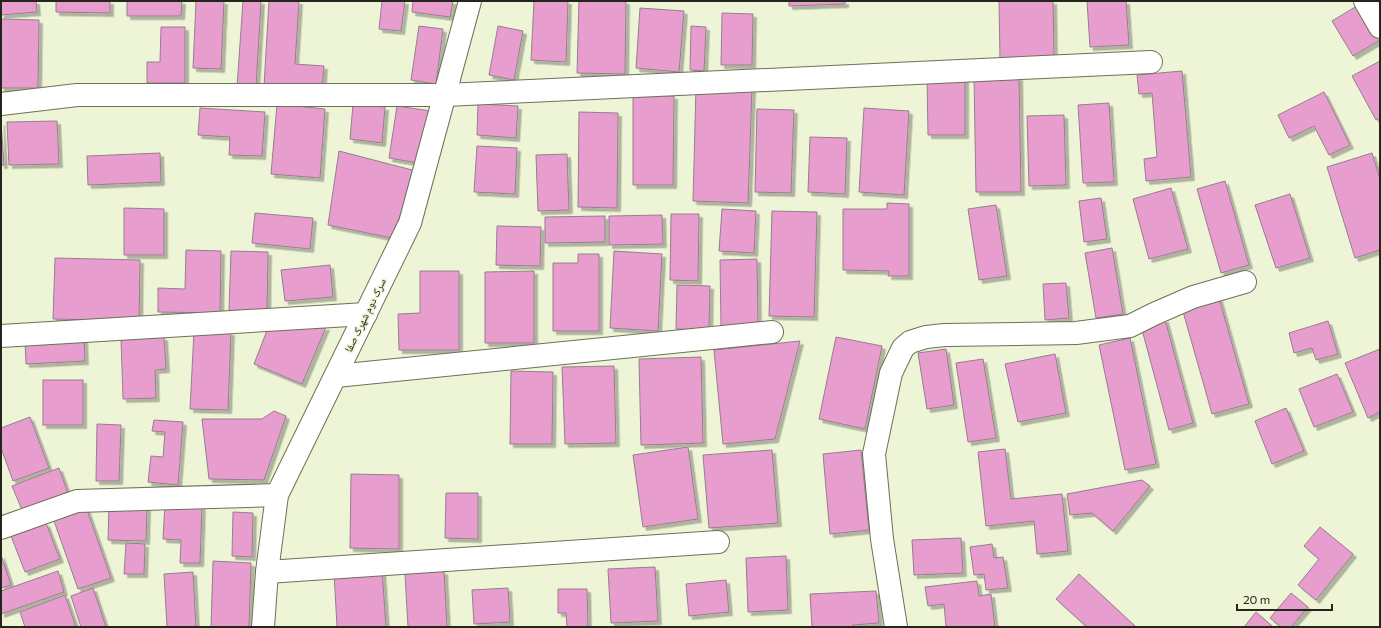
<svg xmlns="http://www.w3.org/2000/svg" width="1381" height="628" viewBox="0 0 1381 628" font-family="Commissioner,'Noto Naskh Arabic',sans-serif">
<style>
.building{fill:#e79dcd;stroke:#977d8e;filter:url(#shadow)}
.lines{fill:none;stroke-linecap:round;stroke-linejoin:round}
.minor-casing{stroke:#6c7157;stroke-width:24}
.minor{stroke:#fff;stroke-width:22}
.labels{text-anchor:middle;stroke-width:3;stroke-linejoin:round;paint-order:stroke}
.street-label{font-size:11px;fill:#24261b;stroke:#eef4d6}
</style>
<defs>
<filter id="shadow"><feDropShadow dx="3.5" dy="3.5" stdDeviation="0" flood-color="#0004"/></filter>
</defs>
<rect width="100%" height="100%" fill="#eef4d6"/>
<g class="building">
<polygon points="1,1 36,1 37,12 1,15"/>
<polygon points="56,1 110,1 110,13 56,12"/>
<polygon points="127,1 182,1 181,16 127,16"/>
<polygon points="196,1 224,1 221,69 193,68"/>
<polygon points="243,1 261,1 256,88 237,87"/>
<polygon points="269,1 299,1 295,64 324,66 322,90 264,86"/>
<polygon points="382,1 405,1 401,31 379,29"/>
<polygon points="413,1 453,1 450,17 412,12"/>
<polygon points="534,1 568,1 566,62 531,60"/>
<polygon points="579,1 626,1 625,74 577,73"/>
<polygon points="789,1 845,1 845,4 789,6"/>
<polygon points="999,1 1053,1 1054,58 1000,60"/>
<polygon points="1087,1 1126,1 1129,45 1090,47"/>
<polygon points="1360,4 1380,38 1380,40 1353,56 1332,21"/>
<polygon points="640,8 684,11 679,72 636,68"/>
<polygon points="722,13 753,14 752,65 721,65"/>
<polygon points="1,19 39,20 38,88 1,88"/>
<polygon points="419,26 443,29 436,84 411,80"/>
<polygon points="498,26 523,31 514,80 489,75"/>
<polygon points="691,26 706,27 704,71 690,70"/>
<polygon points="161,27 185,27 185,83 147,83 147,62 160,62"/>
<polygon points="1380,61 1380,118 1376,120 1352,76"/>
<polygon points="1182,71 1191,177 1146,181 1144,159 1157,157 1152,93 1139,94 1137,75"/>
<polygon points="927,77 965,78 965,135 928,135"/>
<polygon points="1019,77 1021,192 976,192 974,78"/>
<polygon points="696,86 752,88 748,203 693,201"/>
<polygon points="1324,92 1350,145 1329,155 1314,126 1289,138 1278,115"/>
<polygon points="633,95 674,96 673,185 633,185"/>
<polygon points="1109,103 1114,182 1083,183 1078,105"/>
<polygon points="277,104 325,109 320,178 271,174"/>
<polygon points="353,104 385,107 382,143 350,139"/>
<polygon points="478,104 518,106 516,138 477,135"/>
<polygon points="397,106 431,111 418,163 389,158"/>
<polygon points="200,108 265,112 262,156 229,155 230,137 198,135"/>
<polygon points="864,108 909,111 904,195 859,192"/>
<polygon points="757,109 794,110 791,193 755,192"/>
<polygon points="579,112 618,113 617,208 578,207"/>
<polygon points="1064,115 1066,185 1029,186 1027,116"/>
<polygon points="57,121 59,164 9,165 7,122"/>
<polygon points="1,122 4,165 1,165"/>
<polygon points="810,137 847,138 845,194 808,192"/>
<polygon points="477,146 517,148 515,194 474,192"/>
<polygon points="339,151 416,171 392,238 328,225"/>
<polygon points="160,153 161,182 88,185 87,156"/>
<polygon points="1372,153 1380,179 1380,250 1355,258 1327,167"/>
<polygon points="567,154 569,210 538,211 536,155"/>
<polygon points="1225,181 1249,265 1221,273 1197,189"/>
<polygon points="1171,188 1188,249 1149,259 1133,199"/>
<polygon points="1290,194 1310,258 1276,268 1255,205"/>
<polygon points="1101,198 1107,239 1084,242 1079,201"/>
<polygon points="887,203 909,204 909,276 888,276 889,271 843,270 843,209 887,209"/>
<polygon points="996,205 1007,276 979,280 968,209"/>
<polygon points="124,208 164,209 164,255 124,255"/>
<polygon points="722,209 756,211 754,253 719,251"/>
<polygon points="772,211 817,212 814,317 769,316"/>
<polygon points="255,213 313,218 310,249 252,243"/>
<polygon points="671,214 699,214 698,281 670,280"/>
<polygon points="662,215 663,244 609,245 609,216"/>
<polygon points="605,216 605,242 545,243 545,217"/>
<polygon points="497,226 541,227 540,266 496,265"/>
<polygon points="1112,248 1123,314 1096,318 1085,253"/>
<polygon points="186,250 221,251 220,313 158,312 158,288 185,289"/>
<polygon points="231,251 268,252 267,312 229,311"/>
<polygon points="614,251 662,254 658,331 610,328"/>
<polygon points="578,254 599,254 599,331 553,331 553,263 578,263"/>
<polygon points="55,258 140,260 139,321 53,319"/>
<polygon points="757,259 758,325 721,326 720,260"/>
<polygon points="330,265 333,297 285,301 281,270"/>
<polygon points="420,271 459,271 459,350 399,350 398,314 420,313"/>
<polygon points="534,271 534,343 485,343 485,272"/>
<polygon points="1066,283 1069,318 1045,320 1043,284"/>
<polygon points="677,285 710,286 709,330 676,329"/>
<polygon points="1219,298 1249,404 1212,414 1182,308"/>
<polygon points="1165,319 1193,423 1169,430 1141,326"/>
<polygon points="1328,321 1338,354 1316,360 1312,348 1294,353 1289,333"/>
<polygon points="326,327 302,384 254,364 268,328"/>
<polygon points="194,331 231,332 228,410 190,409"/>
<polygon points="164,337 166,369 155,370 156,398 123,399 121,339"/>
<polygon points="836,337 882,346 865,429 819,419"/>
<polygon points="84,338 85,361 26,364 25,341"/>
<polygon points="1130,338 1156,464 1125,470 1099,345"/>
<polygon points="800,341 775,439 723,444 714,350"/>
<polygon points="946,349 954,405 927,409 918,353"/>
<polygon points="1380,349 1380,412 1368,418 1345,363"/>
<polygon points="1055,354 1066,413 1018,422 1005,364"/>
<polygon points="701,357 703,443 641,445 639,359"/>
<polygon points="983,359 996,438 968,442 956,363"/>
<polygon points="614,366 616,443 565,444 562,367"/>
<polygon points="511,371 553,372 552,444 510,444"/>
<polygon points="1337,374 1353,412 1314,427 1299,389"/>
<rect x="43" y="380" width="40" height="45"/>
<polygon points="1286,408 1304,451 1272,464 1255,421"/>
<polygon points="274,411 286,416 264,480 209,479 202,419 262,419"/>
<polygon points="30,417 49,468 13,481 1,448 1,428"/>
<polygon points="154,420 183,422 178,485 148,482 151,456 163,457 165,432 152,431"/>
<polygon points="97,424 121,425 119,481 96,481"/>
<polygon points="688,447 698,519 643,527 633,455"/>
<polygon points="1005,449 1011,499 1062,494 1068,551 1037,554 1034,521 986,526 978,452"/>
<polygon points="772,450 778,523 709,528 703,455"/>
<polygon points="861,450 869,530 830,534 823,454"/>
<polygon points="59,468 68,493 22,510 12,486"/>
<polygon points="351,474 399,475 399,549 350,548"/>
<polygon points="1142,480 1150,486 1113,531 1092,513 1070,515 1067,494"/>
<polygon points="446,493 478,493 478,539 445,538"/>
<polygon points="165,503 202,504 200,563 180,563 181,540 163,539"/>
<polygon points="109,506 147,507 146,541 108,540"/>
<polygon points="86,507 111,578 78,589 53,518"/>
<polygon points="233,512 253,513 252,557 232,556"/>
<polygon points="46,523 60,559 25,572 11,536"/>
<polygon points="1320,527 1353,554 1316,600 1298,585 1319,559 1304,546"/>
<polygon points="961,538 963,573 914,575 912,540"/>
<polygon points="126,543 145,544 144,574 124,574"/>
<polygon points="992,544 994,558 1003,557 1008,588 986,590 984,574 974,575 970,547"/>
<polygon points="1,555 11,585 1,588"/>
<polygon points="786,556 788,610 748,612 746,558"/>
<polygon points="213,561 251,563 249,627 211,627"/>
<polygon points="655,567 658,621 611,623 608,569"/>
<polygon points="382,569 386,627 337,627 334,572"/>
<polygon points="58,571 64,592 1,614 1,591"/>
<polygon points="444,571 447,627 408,627 405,574"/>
<polygon points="193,572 196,627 167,627 164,574"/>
<polygon points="1079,574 1136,627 1087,627 1056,599"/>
<polygon points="726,580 729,612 689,616 686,584"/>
<polygon points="977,581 979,596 991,594 995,627 946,627 944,604 928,606 925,587"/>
<polygon points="93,588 106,627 81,627 71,596"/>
<polygon points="508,588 510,622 474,624 472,590"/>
<polygon points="558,589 587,589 588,627 567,627 566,613 558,613"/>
<polygon points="876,591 879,623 853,625 853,627 812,627 810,594"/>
<polygon points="1291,593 1308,607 1291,627 1281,627 1270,618"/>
<polygon points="65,595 76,627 25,627 20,612"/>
<polygon points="1256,612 1273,627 1244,627"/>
</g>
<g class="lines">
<g class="minor-casing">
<g id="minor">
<polyline points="1365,1 1380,27"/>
<polyline points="1,104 77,95 445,95 1151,62"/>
<polyline points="1,336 366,314"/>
<polyline points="336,376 772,332"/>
<polyline points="1,528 77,501 277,495"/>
<polyline points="267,572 718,542"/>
<polyline points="263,627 267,572 277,495 410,223 470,1"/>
<polyline points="896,627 882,539 874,454 891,373 903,348 910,342 926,337 945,335 1076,333 1130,326 1154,314 1193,297 1245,282"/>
</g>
</g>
<use href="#minor" class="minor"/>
</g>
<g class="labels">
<g class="street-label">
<text transform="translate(365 315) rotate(-64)" y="4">سرک دوم شهرک صفا</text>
</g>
</g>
<rect width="1381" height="628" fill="none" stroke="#24261b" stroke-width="4"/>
<path d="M1237 604v6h95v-6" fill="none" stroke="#24261b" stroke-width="2"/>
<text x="1243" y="604" font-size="12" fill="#24261b" stroke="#eef4d6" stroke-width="3" paint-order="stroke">20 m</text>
</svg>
